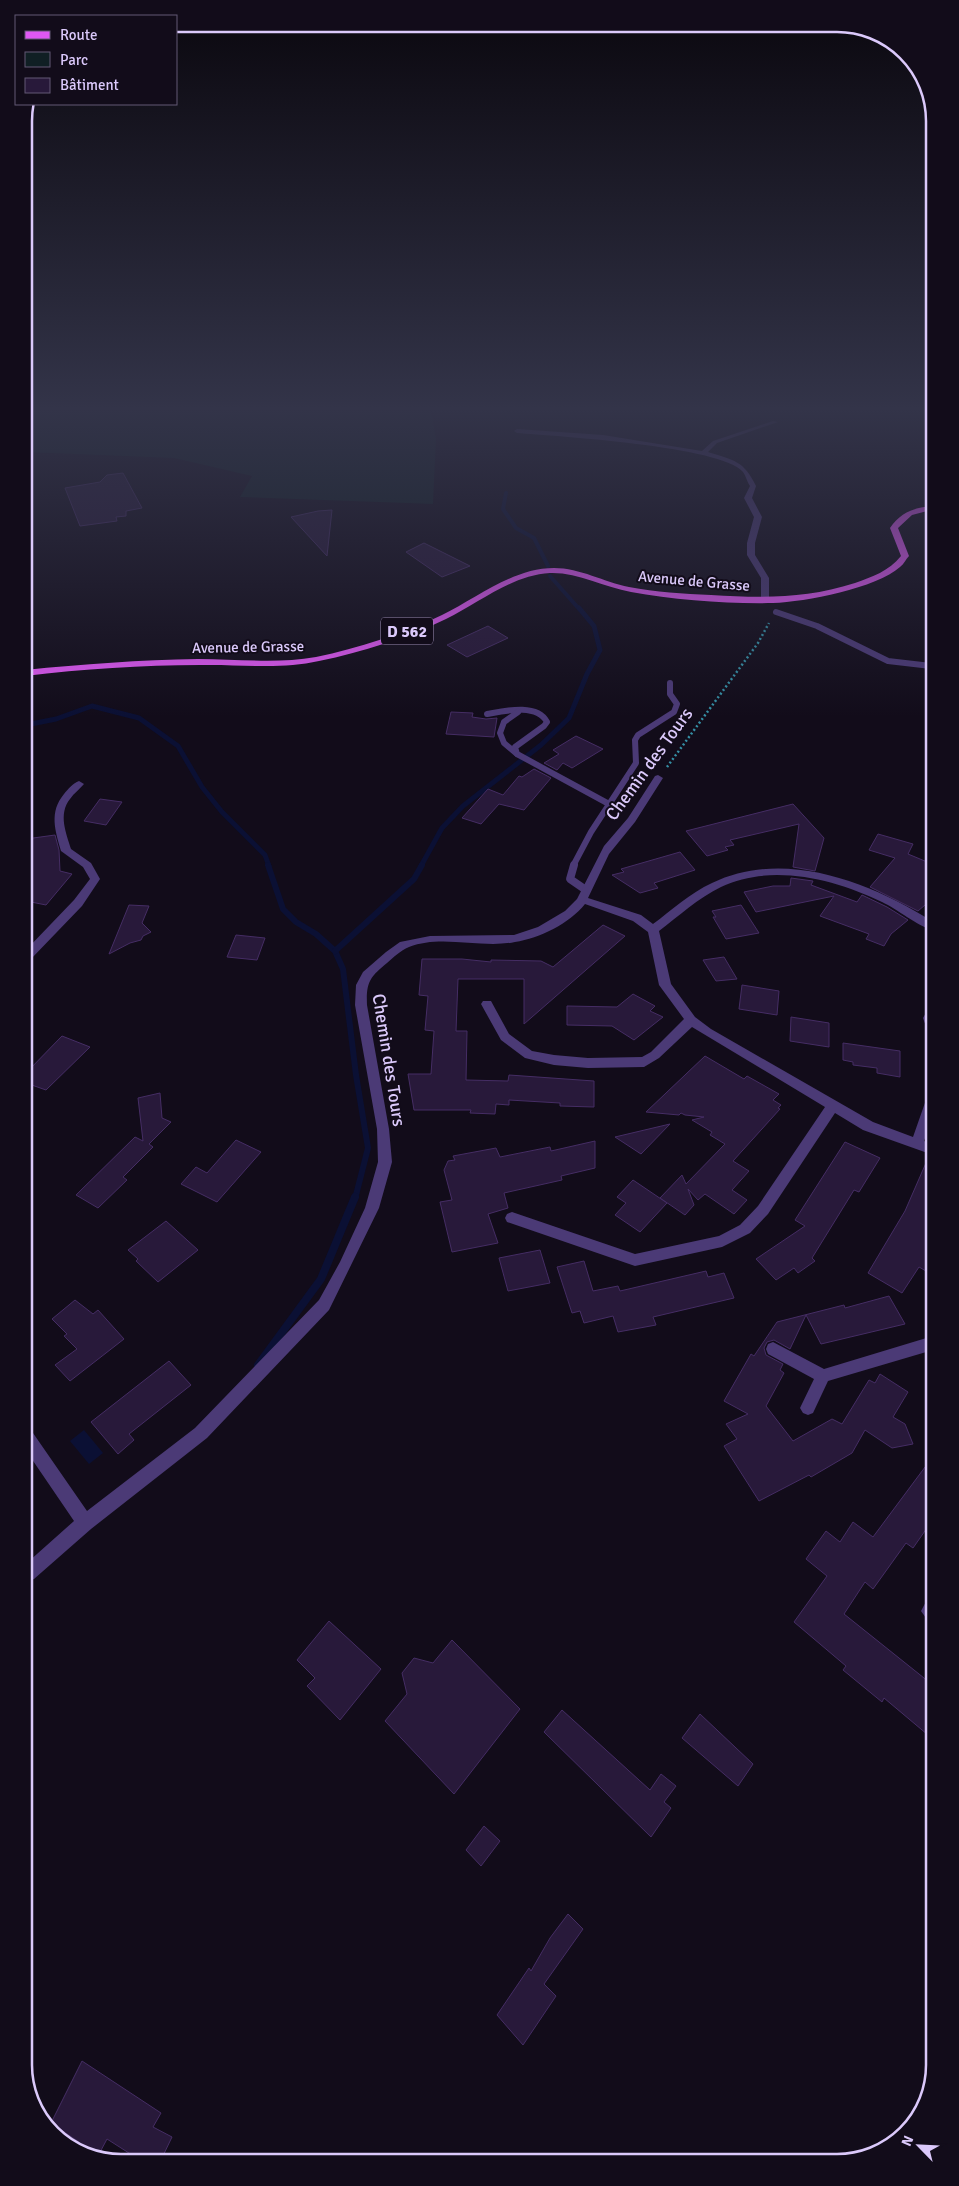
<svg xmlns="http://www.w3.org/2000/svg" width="959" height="2186" viewBox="0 0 959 2186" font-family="Signika,sans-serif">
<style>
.green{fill:#101f24}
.water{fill:#0b1034}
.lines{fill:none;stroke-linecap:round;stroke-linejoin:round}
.stream-far3{stroke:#0b1034;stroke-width:4}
.stream-far2{stroke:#0b1034;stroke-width:5}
.stream-far1{stroke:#0b1034;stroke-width:6}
.stream{stroke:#0b1034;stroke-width:8}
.building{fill:#28193a;stroke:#452d64}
.path{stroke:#358fa4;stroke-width:2.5;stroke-dasharray:2 2.5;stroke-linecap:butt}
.lane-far1{stroke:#4b3a76;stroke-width:6}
.lane{stroke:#4b3a76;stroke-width:8}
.street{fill:#4b3a76;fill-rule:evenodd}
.primary{fill:#df58f3;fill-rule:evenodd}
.labels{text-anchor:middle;stroke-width:4;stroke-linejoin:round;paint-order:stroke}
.far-street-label{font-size:15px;fill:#dbc9fb;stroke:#120c1a}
.shield{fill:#120c1a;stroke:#9f90b8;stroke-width:1}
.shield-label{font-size:16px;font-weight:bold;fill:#dbc9fb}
.street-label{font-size:18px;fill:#dbc9fb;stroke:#120c1a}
.rim{fill:none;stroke:#dbc9fb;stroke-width:2.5}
</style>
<rect width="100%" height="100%" fill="#120c1a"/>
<polygon class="green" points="25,411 431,411 436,439 433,504 240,497 252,476 174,458 25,452"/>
<polygon class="water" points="84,1430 103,1453 89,1464 70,1441"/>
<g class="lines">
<g class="stream-far3">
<polyline points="506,493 503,509 516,528 534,538 548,566"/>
<polyline points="550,576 580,610"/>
</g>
<g class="stream-far2">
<polyline points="26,722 31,724 56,719 92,706 139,718 178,746 202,787 222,812 265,855 269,866"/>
<polyline points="421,866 442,828 463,806 541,745 569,718 587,674 600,650 594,626 579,608"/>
</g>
<g class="stream-far1">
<polyline points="268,865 283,909 296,922 316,934 335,951 343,969 356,1075 368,1148 355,1199"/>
<polyline points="335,951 414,879 422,865"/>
</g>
<polyline class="stream" points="258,1365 321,1279 355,1197"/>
</g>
<g class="building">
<polygon points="123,473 142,508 126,511 126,516 116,517 117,521 80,526 65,488 100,482 107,475"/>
<polygon points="332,510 327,556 291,517 318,511"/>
<polygon points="424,543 470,566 442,577 406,552"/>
<polygon points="488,626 508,638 467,657 447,645"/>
<polygon points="451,712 473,713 472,717 486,719 497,718 494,737 446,734"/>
<polygon points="576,736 603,749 572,768 563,763 557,770 544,763 559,754 553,750"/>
<polygon points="534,769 551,778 524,810 499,804 481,824 462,818 488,789 503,795 519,776 522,777"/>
<polygon points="100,799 122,802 106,825 84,821"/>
<polygon points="793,804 824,838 815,871 793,867 799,824 730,840 734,845 725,847 728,850 707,856 686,831"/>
<polygon points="878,834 913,844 908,854 932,864 932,899 918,911 870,887 895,858 869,850"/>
<polygon points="55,835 59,850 60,871 72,874 46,905 26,901 26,839"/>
<polygon points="680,852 695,870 654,883 658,888 640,893 612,875 624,872 621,869"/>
<polygon points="791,878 813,881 811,885 857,902 862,895 887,907 908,920 891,934 884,946 866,939 869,934 820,916 834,896 756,912 744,892 773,886 790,886"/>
<polygon points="129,905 149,906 142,923 151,932 143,936 141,940 130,943 109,954"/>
<polygon points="741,905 759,933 726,939 713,917 716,917 712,911"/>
<polygon points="603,925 625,936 524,1024 524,979 458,979 456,1031 467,1031 466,1080 508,1081 509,1075 594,1081 594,1107 560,1106 560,1103 509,1100 509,1105 496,1104 495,1114 470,1113 471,1110 414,1110 408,1074 431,1074 434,1031 425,1030 428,996 419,995 422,959 462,959 491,962 491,960 541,961 553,967"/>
<polygon points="236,935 265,938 257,960 227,957"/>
<polygon points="724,957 737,979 716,981 703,960"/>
<polygon points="742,985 779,991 777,1015 739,1009"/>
<polygon points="633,994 655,1006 650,1011 663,1017 634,1040 612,1026 567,1025 567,1006 617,1007"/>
<polygon points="791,1017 829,1023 829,1047 790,1041"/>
<polygon points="62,1036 90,1047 46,1090 26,1083 26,1073"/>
<polygon points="843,1043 900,1051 900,1077 877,1073 877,1068 853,1065 853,1062 843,1060"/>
<polygon points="705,1056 744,1079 747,1076 779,1094 773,1100 781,1105 778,1108 780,1109 733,1161 749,1171 732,1190 747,1200 734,1214 705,1194 698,1200 688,1189 694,1205 685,1215 660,1198 682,1175 686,1184 725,1144 710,1135 712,1132 692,1120 704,1117 685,1115 681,1113 679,1115 646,1112"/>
<polygon points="160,1093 162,1118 171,1122 149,1144 153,1147 123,1177 127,1180 98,1208 76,1195 135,1137 143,1141 138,1098"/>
<polygon points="670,1124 641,1154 615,1137"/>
<polygon points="236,1140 261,1152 217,1202 181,1184 196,1167 207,1173"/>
<polygon points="595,1141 595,1168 561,1176 562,1180 504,1193 508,1208 488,1214 498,1243 452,1252 440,1202 452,1200 444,1170 448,1161 455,1160 453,1156 496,1148 500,1157 550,1147 551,1151"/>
<polygon points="845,1142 880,1158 859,1192 854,1190 812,1258 815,1261 798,1273 794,1268 776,1280 756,1259 805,1226 795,1220"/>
<polygon points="929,1156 933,1157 933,1275 919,1267 902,1293 868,1273 905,1211"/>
<polygon points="633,1180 667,1203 640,1232 615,1215 626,1203 617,1197"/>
<polygon points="166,1221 198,1250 158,1282 136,1261 138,1259 128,1250"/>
<polygon points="540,1250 550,1283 508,1291 499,1258"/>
<polygon points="584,1261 593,1291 618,1286 620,1291 706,1271 708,1277 724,1273 734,1298 653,1317 656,1325 618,1332 613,1316 584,1323 580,1311 572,1313 557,1267"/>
<polygon points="889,1296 905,1324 821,1344 806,1315 790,1349 774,1340 767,1342 764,1348 766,1355 783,1364 780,1370 784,1373 766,1406 793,1441 832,1419 842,1424 869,1380 875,1383 880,1374 908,1392 893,1417 905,1424 913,1444 892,1448 865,1430 852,1453 811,1477 809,1475 759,1501 724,1446 737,1439 726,1424 748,1414 724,1401 751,1354 754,1356 777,1322 844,1305 845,1308"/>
<polygon points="75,1300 93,1314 98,1310 124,1339 70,1381 55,1365 77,1349 64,1336 67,1334 52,1319"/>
<polygon points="169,1361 191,1385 129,1434 134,1440 118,1454 91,1422"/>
<polygon points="934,1455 934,1518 913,1548 906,1543 873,1589 865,1582 844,1614 934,1686 934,1740 884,1698 882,1702 843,1670 846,1666 794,1622 827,1576 806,1559 826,1531 840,1542 853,1522 873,1537"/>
<polygon points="329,1621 381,1669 340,1720 307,1686 315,1678 297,1660"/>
<polygon points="452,1640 520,1709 454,1794 385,1721 407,1694 402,1673 414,1658 433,1663"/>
<polygon points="562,1710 650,1790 661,1774 676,1786 664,1802 671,1808 651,1837 544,1732"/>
<polygon points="700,1714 753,1764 738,1786 682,1738"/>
<polygon points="484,1826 500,1841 481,1866 466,1850"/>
<polygon points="568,1914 583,1929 544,1984 556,1996 523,2045 497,2015 529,1968 531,1971 550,1938"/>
<polygon points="82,2061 161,2113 153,2127 172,2137 160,2162 143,2162 107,2139 98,2156 77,2148 79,2142 51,2123"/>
</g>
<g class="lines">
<polyline class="path" points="667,767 758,643 769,623"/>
<g class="lane-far1">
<polyline points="776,612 817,626 888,661 931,666"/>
<path d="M487 714C504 711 537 703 547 722L544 726 515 747 517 754 609 804"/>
<polyline points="517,754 504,743 500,733 504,722 518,712"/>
<polyline points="573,866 591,832 636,763 635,740 638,735 674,712 677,704 670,694 670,683"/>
</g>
<polyline class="lane" points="574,865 570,879 586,890"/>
<g class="street">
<path d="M773 421 778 422 717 443 708 452C734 460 744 461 756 486L752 498 762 517 755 543V555L769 578V600L765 602 761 600V578L747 555V543L754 517 744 498 750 486C747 482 746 476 743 472 722 446 555 436 517 433L514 431 517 429 603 435 702 451 713 441Z"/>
<path d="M658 775 663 778 635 822 609 854 588 898 641 915 653 924C672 910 690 893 712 883 784 848 870 882 932 921V930C918 926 897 909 882 902 834 879 771 863 721 887 698 898 679 916 659 931L671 984 695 1017 711 1029 873 1122 913 1137 927 1097 933 1092V1117L924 1141 933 1145V1155L863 1130 835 1113 768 1214 750 1233 722 1247 635 1266 507 1222 505 1218 507 1214 512 1212 635 1254 719 1236 740 1225 758 1206 825 1107 692 1027 659 1058 644 1067 588 1068 554 1065 525 1058 501 1040 481 1004 483 1001H491L509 1034 532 1051 554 1055 588 1058 642 1057 651 1052 684 1019 659 985 648 932 633 921 585 904C569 924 540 938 515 942 481 949 442 934 409 947 400 951 394 957 387 963 370 977 366 982 367 1005L389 1129 392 1162 379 1208 329 1310 207 1438 91 1529 34 1579 28 1581V1562L74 1521 27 1452V1431L33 1433 87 1511 195 1428 319 1300 340 1262 365 1208 378 1162 377 1129 355 1005 356 985 363 972 386 952 400 942 430 936 514 935 538 927 565 911 577 899 604 846 628 818 655 776Z"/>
<path d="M79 781 84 784C80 789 74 793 70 799 58 814 66 833 71 849L91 863 100 879 82 906 30 960 26 961V950L74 900 90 879 83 867 61 851C55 830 49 812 64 794 68 789 73 783 79 781Z"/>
<polygon points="932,1008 932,1033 928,1032 923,1018 928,1009"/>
<polygon points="933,1336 933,1350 828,1381 813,1413 808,1415 803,1413 800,1408 814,1379 768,1354 766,1349 768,1344 773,1342 824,1369"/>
<polygon points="934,1595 934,1624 928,1621 921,1611 928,1598"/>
</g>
<path class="primary" d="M931 506V510L912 515 898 528 909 556C906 559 904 564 900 567 877 588 805 602 773 603 729 604 674 600 631 592 604 587 577 572 550 573 512 575 479 603 446 619 406 638 363 652 319 661 280 670 240 664 200 665 142 665 83 669 25 676V670C83 664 140 660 198 659 238 659 277 664 316 657 359 648 402 634 442 615 477 598 513 568 554 568 580 568 604 582 629 587 656 592 683 594 711 595 762 598 805 599 855 583 872 577 889 571 901 556L890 528C900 513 913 508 931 506Z"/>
</g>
<linearGradient id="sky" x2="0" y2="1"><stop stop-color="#0a070e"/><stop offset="0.57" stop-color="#333449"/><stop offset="1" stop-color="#333449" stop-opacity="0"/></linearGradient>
<rect width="959" height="717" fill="url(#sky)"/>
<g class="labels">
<g class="far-street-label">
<text transform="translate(694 581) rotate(5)" y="5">Avenue de Grasse</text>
<text transform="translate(248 647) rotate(-1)" y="5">Avenue de Grasse</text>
</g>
<rect class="shield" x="381" y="617.5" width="52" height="27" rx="4"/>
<g class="shield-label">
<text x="407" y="637">D 562</text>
</g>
<g class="street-label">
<text transform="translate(649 764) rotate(-54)" y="6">Chemin des Tours</text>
<text transform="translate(389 1060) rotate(81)" y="6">Chemin des Tours</text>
</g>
</g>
<path d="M0 0H959V2186H0ZM121 32H837A89 89 0 0 1 926 121V2065A89 89 0 0 1 837 2154H121A89 89 0 0 1 32 2065V121A89 89 0 0 1 121 32Z" fill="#120c1a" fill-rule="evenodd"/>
<path class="rim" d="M121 32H837A89 89 0 0 1 926 121V2065A89 89 0 0 1 837 2154H121A89 89 0 0 1 32 2065V121A89 89 0 0 1 121 32Z"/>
<rect x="15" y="15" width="162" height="90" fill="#120c1a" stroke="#625874"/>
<rect x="25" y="31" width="25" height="8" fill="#df58f3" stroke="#625874"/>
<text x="60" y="40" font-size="15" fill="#dbc9fb">Route</text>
<rect x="25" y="52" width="25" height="15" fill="#101f24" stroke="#625874"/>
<text x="60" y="65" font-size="15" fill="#dbc9fb">Parc</text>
<rect x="25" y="78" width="25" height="15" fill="#28193a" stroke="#625874"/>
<text x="60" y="90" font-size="15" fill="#dbc9fb">Bâtiment</text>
<g transform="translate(919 2146) rotate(294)" stroke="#120c1a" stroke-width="4" paint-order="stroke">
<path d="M0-4L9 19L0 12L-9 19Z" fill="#dbc9fb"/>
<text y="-8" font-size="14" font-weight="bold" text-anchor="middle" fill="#dbc9fb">N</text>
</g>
</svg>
